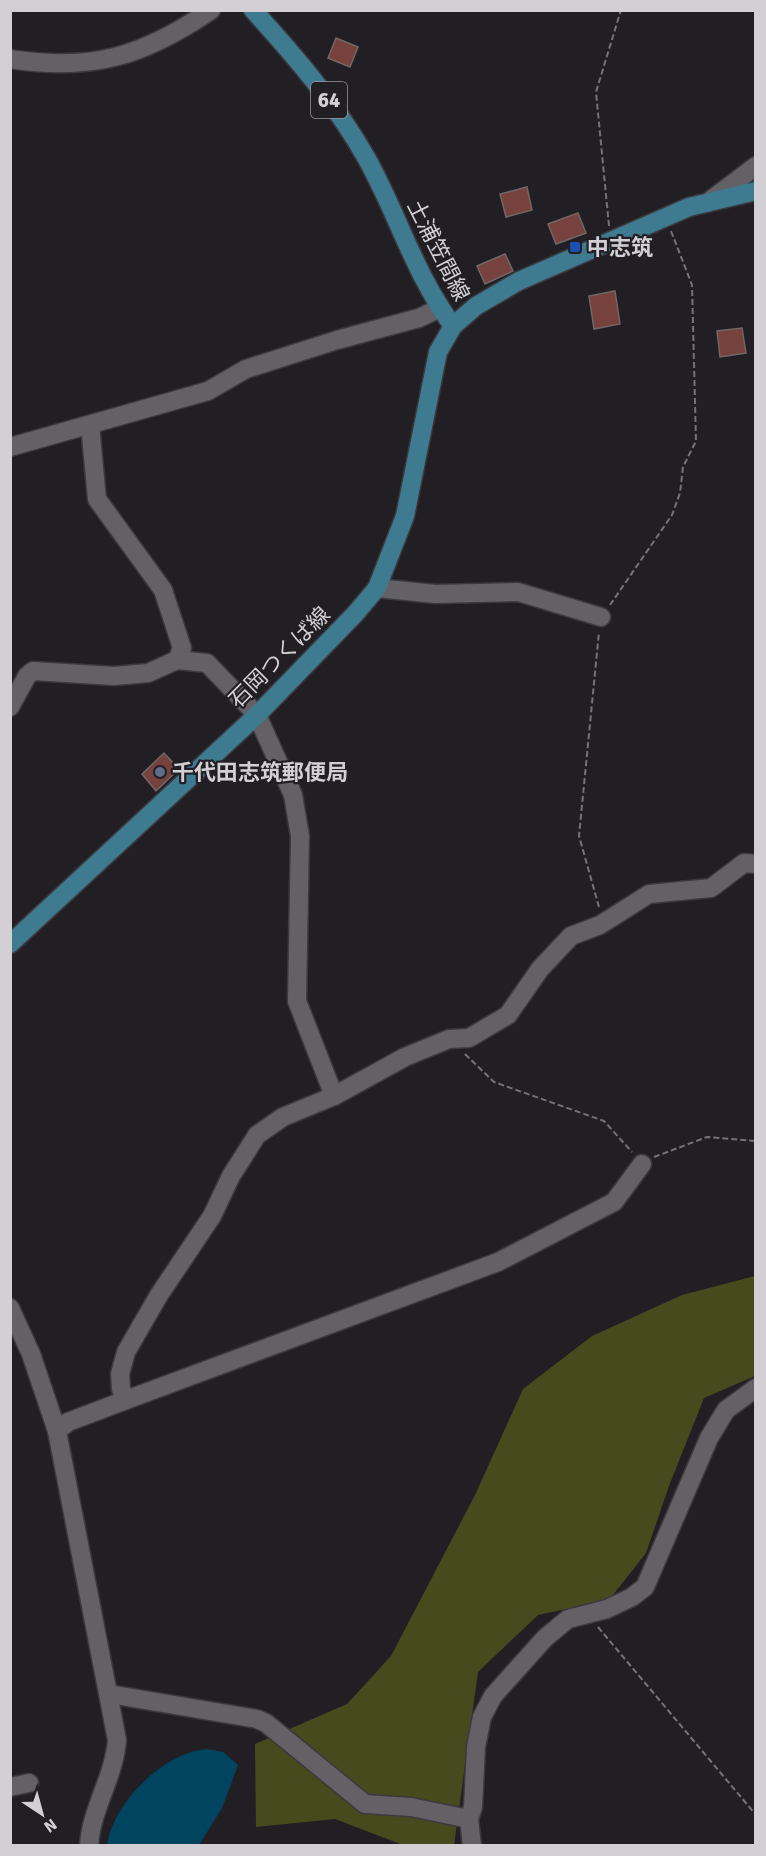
<svg xmlns="http://www.w3.org/2000/svg" width="766" height="1856" viewBox="0 0 766 1856" font-family="Signika,'Noto Sans JP',sans-serif">
<style>
.green{fill:#464a1d}
.water{fill:#004460}
.building{fill:#77413d;stroke:#706766;stroke-width:1.5}
.lines{fill:none;stroke-linecap:round;stroke-linejoin:round}
.minor-casing{stroke:#3b393e;stroke-width:21}
.major-casing{stroke:#3b393e;stroke-width:21}
.path{stroke:#757377;stroke-width:2;stroke-dasharray:6 3;stroke-linecap:butt}
.minor{stroke:#636066;stroke-width:18}
.major{stroke:#3e7b91;stroke-width:18}
.transit-dot{fill:#1a4fb4;stroke:#221f24;stroke-width:2}
.service-dot{fill:#5c6f8a;stroke:#221f24;stroke-width:2}
.labels{text-anchor:middle;stroke-width:4.5;stroke-linejoin:round;paint-order:stroke}
.shield{fill:#221f24;stroke:#9d9b9f;stroke-width:1.5}
.shield-label{font-size:21px;font-weight:bold;fill:#d2d0d4}
.poi-label{font-size:22px;font-weight:bold;fill:#d2d0d4;stroke:#221f24;text-anchor:start}
.street-label{font-size:22px;fill:#d2d0d4;stroke:#221f24}
</style>
<rect width="100%" height="100%" fill="#221f24"/>
<polygon class="green" points="755,1276 755,1376 704,1398 669,1486 646,1553 609,1600 538,1615 478,1672 454,1845 403,1845 335,1819 256,1827 255,1744 347,1704 391,1656 475,1495 523,1389 592,1336 682,1295"/>
<path class="water" d="M207 1749 223 1752 238 1765 222 1808 199 1845H107C113 1803 164 1752 207 1749Z"/>
<g class="building">
<polygon points="336,38 358,47 350,67 328,58"/>
<polygon points="527,187 532,210 506,217 500,194"/>
<polygon points="578,213 586,233 556,244 548,224"/>
<polygon points="505,254 513,271 485,284 477,266"/>
<polygon points="615,291 620,324 594,329 589,296"/>
<polygon points="742,328 746,353 720,357 717,331"/>
<polygon points="164,753 179,769 156,791 142,774"/>
</g>
<g class="lines">
<g class="minor-casing">
<g id="minor">
<path d="M10 59C92 72 144 56 211 10"/>
<polyline points="711,200 756,166"/>
<polyline points="90,425 97,499 163,590 182,648 177,660"/>
<polyline points="10,447 208,391 246,369 337,340 419,318 440,308"/>
<polyline points="377,588 435,594 518,592 601,617"/>
<polyline points="10,707 27,676 33,671 114,676 148,673 177,660 207,663 257,715 293,795 300,836 297,1001 334,1096"/>
<path d="M10 1308 31 1354 57 1431 117 1740C114 1778 91 1809 89 1846"/>
<polyline points="126,1400 121,1389 120,1374 126,1352 159,1295 212,1216 231,1176 257,1135 283,1117 334,1096 405,1057 449,1039 469,1038 508,1015 540,969 571,936 600,925 649,894 711,888 744,863 756,864"/>
<polyline points="57,1431 68,1422 126,1400 498,1262 614,1202 642,1164"/>
<polyline points="109,1694 257,1719 266,1723 365,1804 411,1807 469,1819"/>
<polyline points="10,1787 29,1783"/>
<polyline points="472,1846 469,1819 473,1807 476,1747 482,1717 493,1696 545,1638 568,1619 607,1609 632,1597 645,1587 709,1438 726,1410 756,1388"/>
</g>
</g>
<g class="major-casing">
<g id="major">
<path d="M253 10C296 57 336 104 367 159 398 215 415 275 453 326"/>
<polyline points="10,944 257,715 355,614 377,588 405,516 438,352 453,326 476,306 519,281 689,207 756,191"/>
</g>
</g>
<g class="path">
<polyline points="609,226 596,92 621,10"/>
<polyline points="610,605 672,515 680,493 683,467 696,441 692,285 671,231"/>
<polyline points="599,907 579,836 599,632"/>
<polyline points="465,1054 494,1082 604,1121 632,1152"/>
<polyline points="654,1157 707,1137 756,1141"/>
<polyline points="598,1627 756,1815"/>
</g>
<use href="#minor" class="minor"/>
<use href="#major" class="major"/>
</g>
<rect class="transit-dot" x="569" y="241" width="12" height="12" rx="3"/>
<circle class="service-dot" cx="160" cy="772" r="6"/>
<g class="labels">
<rect class="shield" x="311" y="82" width="36" height="36" rx="4.5"/>
<g class="shield-label">
<text x="329" y="107">64</text>
</g>
<g class="poi-label">
<text x="587" y="255">中志筑</text>
<text x="172" y="780">千代田志筑郵便局</text>
</g>
<g class="street-label">
<text transform="translate(439 250) rotate(63)" y="8">土浦笠間線</text>
<text transform="translate(279 657) rotate(-45)" y="8">石岡つくば線</text>
</g>
</g>
<rect width="766" height="1856" fill="none" stroke="#d2d0d4" stroke-width="24"/>
<g transform="translate(42 1814) rotate(144)" stroke="#221f24" stroke-width="4.5" paint-order="stroke">
<path d="M0-4.5L10 22L0 15L-10 22Z" fill="#d2d0d4"/>
<text y="-9" font-size="16" font-weight="bold" text-anchor="middle" fill="#d2d0d4">N</text>
</g>
</svg>
